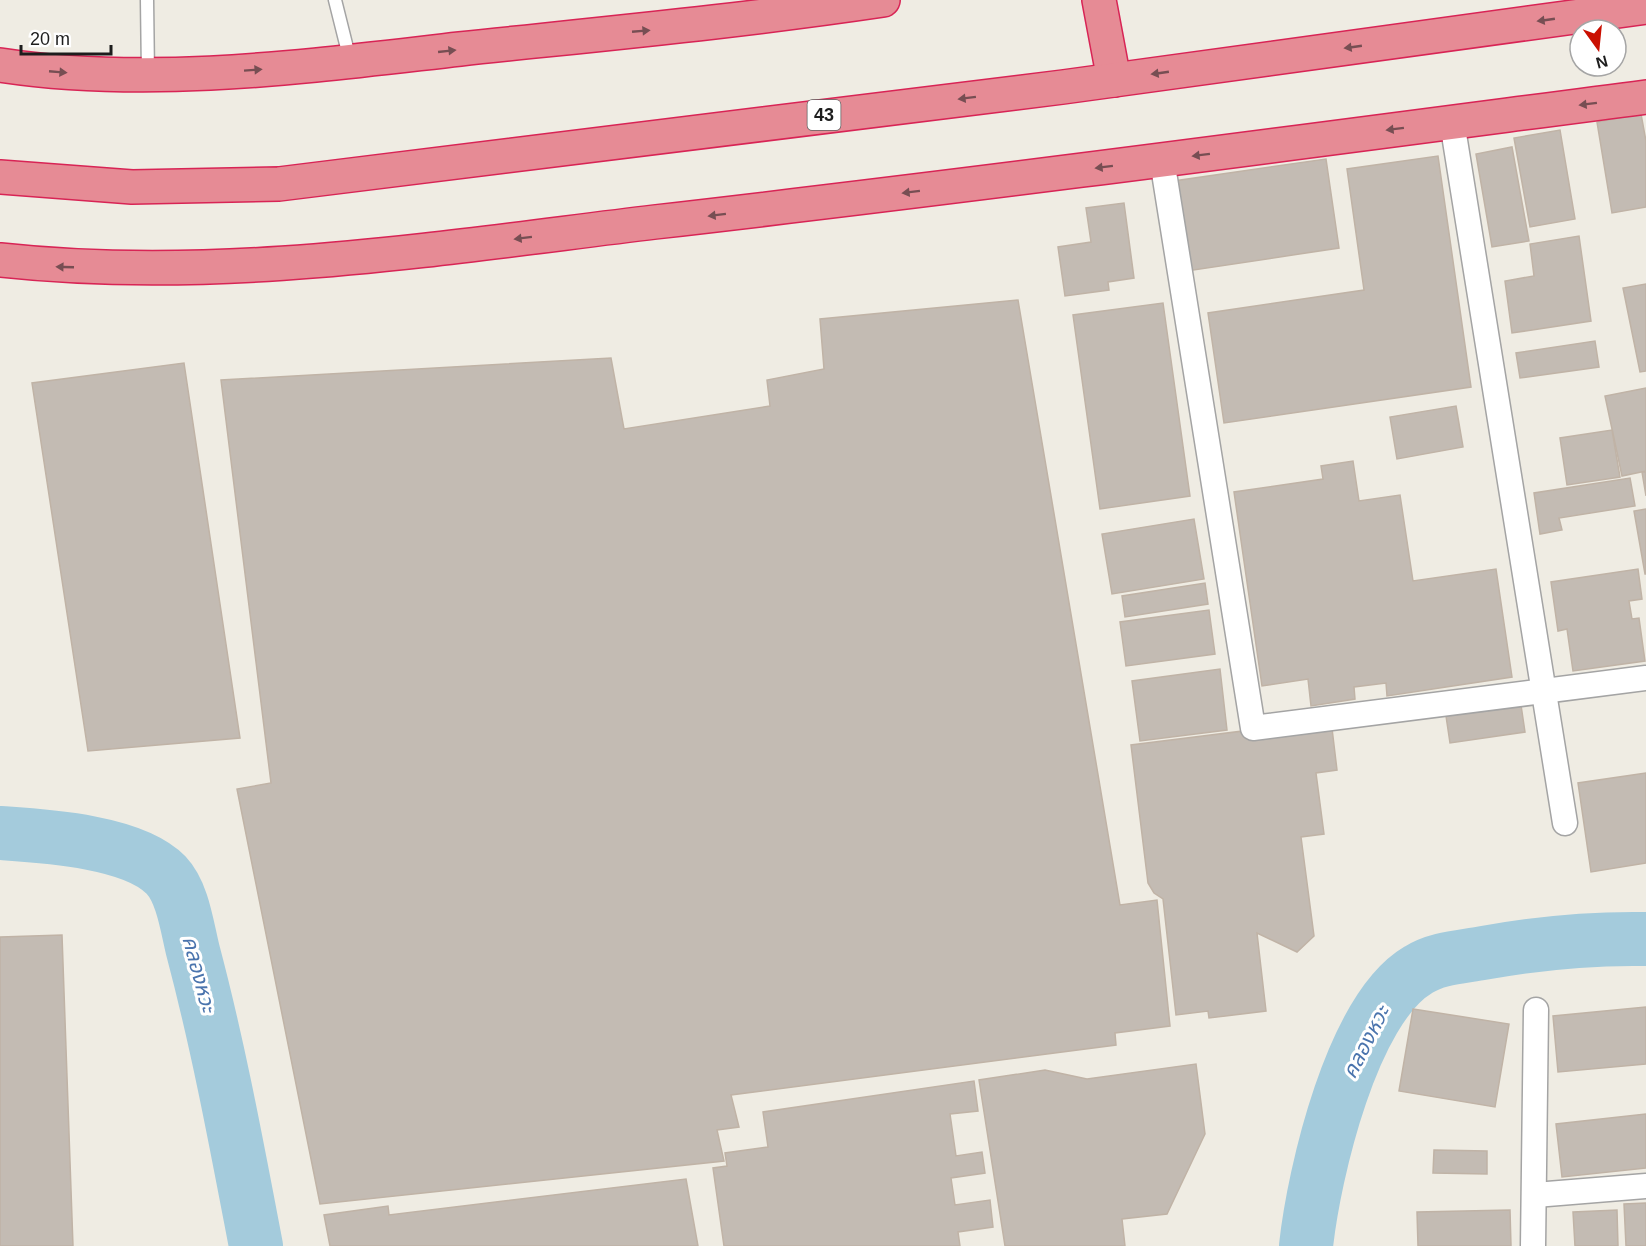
<svg xmlns="http://www.w3.org/2000/svg" width="1646" height="1246" viewBox="0 0 1646 1246" font-family="Arial,'Noto Sans Thai',sans-serif">
<style>
.lines{fill:none;stroke-linecap:round;stroke-linejoin:round}
.river{stroke:#a4cbdc;stroke-width:54}
.building{fill:#c3bbb3;stroke:#c0b3a6;stroke-width:1.5}
.lane-casing{stroke:#a4a4a4;stroke-width:15}
.street-casing{stroke:#a4a4a4;stroke-width:27}
.highway-casing{stroke:#d82455;stroke-width:36}
.lane{stroke:#fff;stroke-width:12}
.street{stroke:#fff;stroke-width:24}
.highway{stroke:#e68b95;stroke-width:33}
.oneway{fill:#774e53}
.labels{text-anchor:middle;stroke-width:6;stroke-linejoin:round;paint-order:stroke}
.shield{fill:#fff;stroke:#616161;stroke-width:1.5}
.shield-label{font-size:18px;font-weight:bold;fill:#1d1d1d}
.water-label{font-size:21px;font-style:italic;fill:#4a74ad;stroke:#fff}
</style>
<rect width="100%" height="100%" fill="#efece3"/>
<g class="lines">
<g class="river">
<path d="M0 833C44 836 133 841 166 875 183 893 187 927 193 951 219 1049 237 1147 256 1246"/>
<path d="M1306 1246C1314 1173 1352 1009 1418 970 1437 958 1461 957 1483 953 1538 943 1590 938 1646 939"/>
</g>
</g>
<g class="building">
<polygon points="1641,114 1646,141 1646,207 1612,213 1597,122"/>
<polygon points="1560,130 1575,219 1530,227 1514,138"/>
<polygon points="1512,147 1529,241 1492,247 1476,154"/>
<polygon points="1438,156 1471,387 1224,423 1208,313 1364,290 1347,169"/>
<polygon points="1326,159 1339,248 1187,271 1174,181"/>
<polygon points="1124,203 1134,278 1108,282 1109,290 1065,296 1058,247 1091,242 1086,208"/>
<polygon points="1579,236 1591,321 1512,333 1505,281 1534,276 1530,244"/>
<polygon points="1646,284 1646,371 1640,372 1623,288"/>
<polygon points="1018,300 1120,905 1157,900 1170,1026 1115,1033 1116,1045 731,1095 739,1127 717,1130 724,1161 320,1204 237,789 271,783 221,380 611,358 624,429 770,406 767,380 824,369 820,319"/>
<polygon points="1163,303 1190,496 1100,509 1073,315"/>
<polygon points="1595,341 1599,367 1520,378 1516,353"/>
<polygon points="184,363 240,738 88,751 32,383"/>
<polygon points="1646,388 1646,471 1622,476 1605,396"/>
<polygon points="1456,406 1463,447 1397,459 1390,417"/>
<polygon points="1612,430 1620,477 1567,485 1560,438"/>
<polygon points="1353,461 1359,501 1400,495 1413,581 1496,569 1512,677 1387,696 1386,683 1354,687 1355,699 1311,706 1308,679 1262,686 1234,492 1323,479 1321,466"/>
<polygon points="1642,472 1646,472 1646,496"/>
<polygon points="1630,478 1635,506 1559,518 1562,530 1540,534 1534,493"/>
<polygon points="1646,509 1646,574 1645,574 1634,511"/>
<polygon points="1194,519 1204,579 1112,594 1102,534"/>
<polygon points="1638,569 1642,599 1629,601 1632,619 1639,618 1645,661 1573,671 1567,629 1558,631 1551,582"/>
<polygon points="1205,583 1208,604 1125,617 1122,596"/>
<polygon points="1209,610 1215,654 1126,666 1120,622"/>
<polygon points="1220,669 1227,730 1140,741 1132,681"/>
<polygon points="1521,705 1525,732 1450,743 1446,716"/>
<polygon points="1331,720 1337,770 1316,773 1324,834 1301,837 1314,936 1297,952 1257,933 1266,1011 1209,1018 1208,1011 1176,1015 1163,899 1154,893 1148,883 1131,745"/>
<polygon points="1646,773 1646,863 1591,872 1578,783"/>
<polygon points="62,935 73,1246 0,1246 0,937"/>
<polygon points="1646,1007 1646,1064 1558,1072 1553,1016"/>
<polygon points="1413,1009 1509,1024 1495,1107 1399,1091"/>
<polygon points="1196,1064 1205,1134 1167,1214 1122,1219 1125,1246 1005,1246 979,1080 1045,1070 1087,1079"/>
<polygon points="974,1081 978,1111 950,1114 956,1156 982,1152 985,1173 951,1178 955,1205 990,1200 993,1227 958,1232 960,1246 724,1246 713,1168 727,1166 725,1153 768,1147 763,1112"/>
<polygon points="1646,1114 1646,1168 1562,1177 1556,1124"/>
<polygon points="1434,1150 1487,1151 1487,1174 1433,1173"/>
<polygon points="686,1179 698,1246 330,1246 324,1215 388,1206 389,1215"/>
<polygon points="1646,1203 1646,1246 1626,1246 1624,1204"/>
<polygon points="1510,1210 1511,1246 1418,1246 1417,1212"/>
<polygon points="1617,1210 1618,1246 1575,1246 1573,1212"/>
</g>
<g class="lines">
<g class="lane-casing">
<g id="lane">
<polyline points="147,0 148,74"/>
<polyline points="335,0 350,60"/>
</g>
</g>
<g class="street-casing">
<g id="street">
<polyline points="1452,122 1565,823"/>
<polyline points="1162,160 1253,728 1646,678"/>
<polyline points="1535,1195 1646,1186"/>
<polyline points="1533,1246 1536,1010"/>
</g>
</g>
<g class="highway-casing">
<g id="highway">
<polyline points="1099,0 1114,80"/>
<path d="M0 65C152 88 309 66 460 49 601 34 742 21 883 0"/>
<polyline points="0,177 132,187 279,184 1063,87 1646,7"/>
<path d="M0 260C219 284 438 248 655 222 986 184 1316 140 1646 97"/>
</g>
</g>
<use href="#lane" class="lane"/>
<use href="#street" class="street"/>
<use href="#highway" class="highway"/>
</g>
<defs><path id="oneway-solid" d="M-6-.8H1V-3.2L6.5 0L1 3.2V.8H-6Z" transform="scale(1.5)"/></defs>
<g class="oneway">
<use href="#oneway-solid" transform="translate(1546 20) rotate(172)"/>
<use href="#oneway-solid" transform="translate(641 31) rotate(-5)"/>
<use href="#oneway-solid" transform="translate(1353 47) rotate(172)"/>
<use href="#oneway-solid" transform="translate(447 51) rotate(-6)"/>
<use href="#oneway-solid" transform="translate(253 70) rotate(-4)"/>
<use href="#oneway-solid" transform="translate(58 72) rotate(5)"/>
<use href="#oneway-solid" transform="translate(1160 73) rotate(172)"/>
<use href="#oneway-solid" transform="translate(967 98) rotate(173)"/>
<use href="#oneway-solid" transform="translate(1588 104) rotate(173)"/>
<use href="#oneway-solid" transform="translate(1395 129) rotate(173)"/>
<use href="#oneway-solid" transform="translate(1201 155) rotate(173)"/>
<use href="#oneway-solid" transform="translate(1104 167) rotate(173)"/>
<use href="#oneway-solid" transform="translate(911 192) rotate(173)"/>
<use href="#oneway-solid" transform="translate(717 215) rotate(173)"/>
<use href="#oneway-solid" transform="translate(523 238) rotate(173)"/>
<use href="#oneway-solid" transform="translate(65 267) rotate(-178)"/>
</g>
<g class="labels">
<rect class="shield" x="807.5" y="100" width="33" height="30" rx="4.5"/>
<g class="shield-label">
<text x="824" y="121">43</text>
</g>
<g class="water-label">
<text transform="translate(199 974) rotate(75)" y="7">คลองหวะ</text>
<text transform="translate(1366 1042) rotate(-63)" y="7">คลองหวะ</text>
</g>
</g>
<g transform="translate(1598 48) rotate(165)"><circle r="28" fill="#ffffff" stroke="#a5a5a5" stroke-width="1.5"/>
<path d="M0-4.5L10 22L0 15L-10 22Z" fill="#ca0f01"/>
<text y="-9" font-size="16" font-weight="bold" text-anchor="middle" fill="#1d1d1d">N</text>
</g>
<path d="M21 45v9h90v-9" fill="none" stroke="#1d1d1d" stroke-width="3"/>
<text x="30" y="45" font-size="18" fill="#1d1d1d" stroke="#ffffff" stroke-width="4.5" paint-order="stroke">20 m</text>
</svg>
